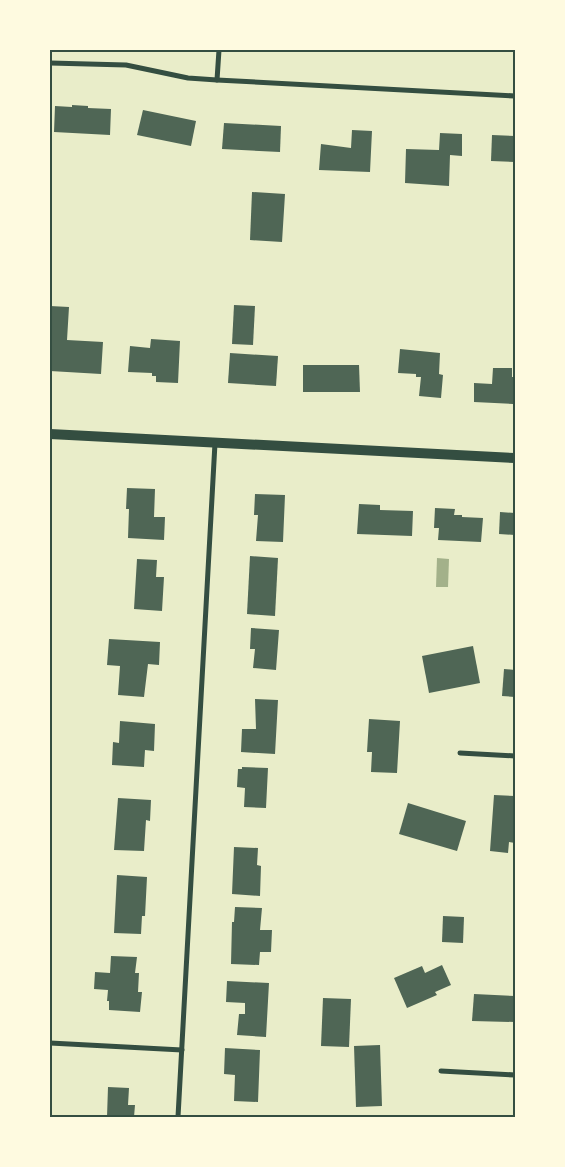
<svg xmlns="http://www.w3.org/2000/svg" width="565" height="1167" viewBox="0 0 565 1167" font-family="'PT Serif',serif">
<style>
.water{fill:#a3b18a}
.building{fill:#4f6655}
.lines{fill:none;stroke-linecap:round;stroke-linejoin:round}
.minor{stroke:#344e41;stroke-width:5}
.secondary{stroke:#344e41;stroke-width:10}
.neatline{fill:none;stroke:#344e41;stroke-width:2}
</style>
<rect width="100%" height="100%" fill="#e9edc9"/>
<polygon class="water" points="437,558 449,559 448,587 436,587"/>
<g class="building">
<polygon points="72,105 88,106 88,108 111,109 110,135 54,132 55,106 72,107"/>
<polygon points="143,110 196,121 191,146 137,135"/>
<polygon points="224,123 281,126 280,152 222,149"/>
<polygon points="352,130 372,131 370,172 319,170 321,144 351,148"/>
<polygon points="440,133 462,134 462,156 450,155 449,186 405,183 406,149 439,150"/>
<polygon points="492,135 515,136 515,162 491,161"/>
<polygon points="252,192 285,194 282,242 250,240"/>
<polygon points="234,305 255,306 253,345 232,344"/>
<polygon points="50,306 69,307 67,340 103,342 101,374 50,371"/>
<polygon points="151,339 180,341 178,383 156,382 156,376 152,376 152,373 128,372 130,346 150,348"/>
<polygon points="400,349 440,353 439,374 443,375 441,398 419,396 421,377 416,377 416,374 398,373"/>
<polygon points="230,353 278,356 276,386 228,383"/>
<polygon points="303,365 359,365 360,392 303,392"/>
<polygon points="493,368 512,368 512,377 515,377 515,402 513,402 513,404 474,402 474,383 492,384"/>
<polygon points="127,488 155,489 154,517 165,517 164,540 128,538 129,509 126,509"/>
<polygon points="255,494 285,495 283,542 256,541 258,515 254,515"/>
<polygon points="359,504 380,505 380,510 413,511 412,536 357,534"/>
<polygon points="435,508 455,509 454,515 462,515 462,517 483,518 481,542 438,540 439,528 434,528"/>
<polygon points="500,512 515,513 515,535 499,534"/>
<polygon points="250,556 278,558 275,616 247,614"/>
<polygon points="137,559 157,560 156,577 164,577 162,611 134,609"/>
<polygon points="251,628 279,630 276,670 253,668 255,649 250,649"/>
<polygon points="109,639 160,642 159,665 148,664 144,697 118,695 120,666 107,665"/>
<polygon points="473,646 480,683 429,693 422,656"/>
<polygon points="504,669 515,670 515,697 502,696"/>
<polygon points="255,699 278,700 275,754 241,752 242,729 256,729"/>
<polygon points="369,719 400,721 397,773 371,772 372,752 367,752"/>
<polygon points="120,721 155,724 154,751 145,750 144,767 112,765 113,742 119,743"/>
<polygon points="242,767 268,768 266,808 244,807 245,788 237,787 238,769 242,769"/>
<polygon points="494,795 515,796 515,843 509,842 508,853 490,851"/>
<polygon points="118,798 151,800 150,821 146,820 144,851 114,850"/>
<polygon points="408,803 466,821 457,851 399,834"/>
<polygon points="234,847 258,848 257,865 261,866 260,896 232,894"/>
<polygon points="117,875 147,877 145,916 142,916 141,934 114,933"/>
<polygon points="235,907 262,908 260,930 272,930 271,952 260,952 259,965 231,964 232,922 234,922"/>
<polygon points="443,916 464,917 463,943 442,942"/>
<polygon points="111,956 137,957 135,973 139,973 138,992 142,992 140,1012 109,1010 109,1001 107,1001 108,990 94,989 95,972 110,973"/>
<polygon points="442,965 451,985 435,992 437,995 407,1008 394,978 422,966 425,973"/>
<polygon points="227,981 269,983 266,1037 237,1035 239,1014 245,1014 245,1003 226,1002"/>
<polygon points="474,994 515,996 515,1022 472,1021"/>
<polygon points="323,998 351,999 349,1047 321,1046"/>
<polygon points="380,1045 382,1106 356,1107 354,1046"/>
<polygon points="225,1048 260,1050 258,1102 234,1101 235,1075 224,1074"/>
<polygon points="108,1087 129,1088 128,1105 135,1105 134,1117 107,1117"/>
</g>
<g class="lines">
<g class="minor">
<polyline points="50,63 126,65 188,78 217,80 515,96"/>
<polyline points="217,80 219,50"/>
<polyline points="460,753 515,756"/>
<polyline points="50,1043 182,1050"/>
<polyline points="441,1071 515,1075"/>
<polyline points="178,1117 215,443"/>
</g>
<polyline class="secondary" points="50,434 515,458"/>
</g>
<rect width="565" height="1167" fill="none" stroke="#fefae0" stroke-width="102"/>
<rect x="51" y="51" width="463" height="1065" class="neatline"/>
</svg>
